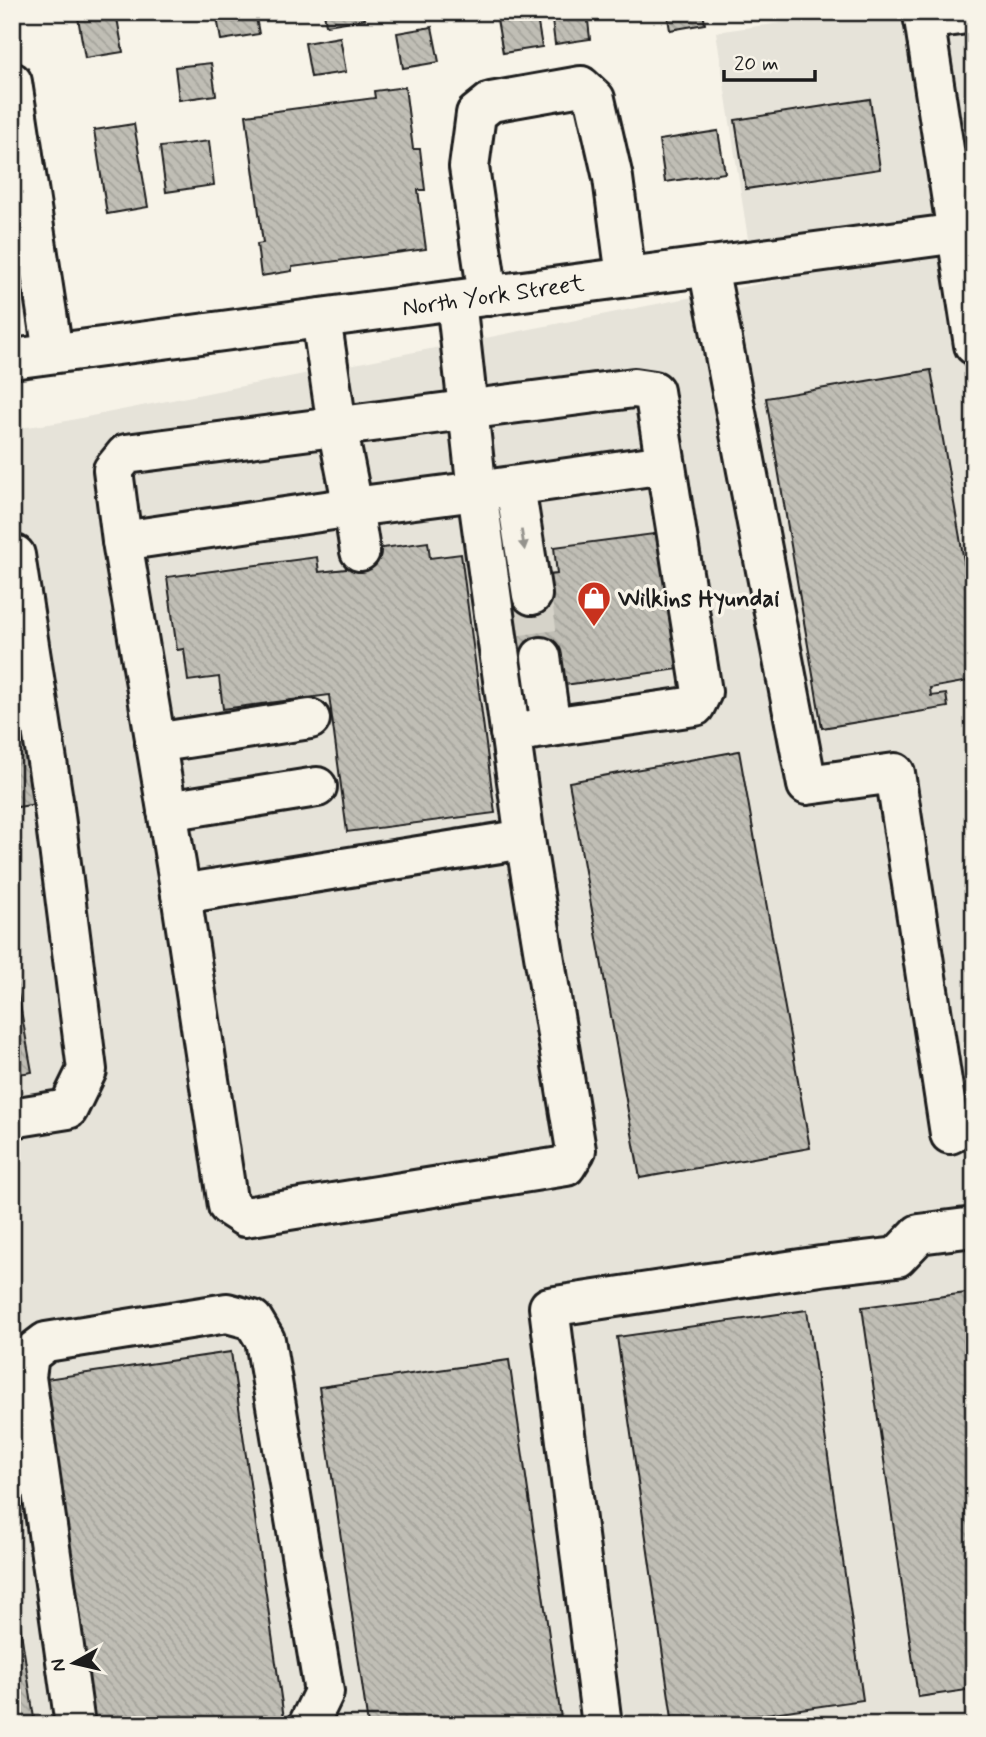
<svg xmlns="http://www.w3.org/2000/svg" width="986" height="1737" viewBox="0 0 986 1737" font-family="Mynerve,sans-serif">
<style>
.built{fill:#e6e3d9}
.building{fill:url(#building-back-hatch);stroke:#1c1c1c;stroke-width:2}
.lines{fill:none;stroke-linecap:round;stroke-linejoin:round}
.minor-tunnel{stroke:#d6d3c9;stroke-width:38;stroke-dasharray:38 19;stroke-linecap:butt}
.minor-casing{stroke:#1c1c1c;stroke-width:44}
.major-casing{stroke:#1c1c1c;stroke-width:44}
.minor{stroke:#f7f3e8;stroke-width:38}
.major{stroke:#f7f3e8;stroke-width:38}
.oneway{fill:#94928c}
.labels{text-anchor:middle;stroke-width:7;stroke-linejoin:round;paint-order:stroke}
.street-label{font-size:24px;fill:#1c1c1c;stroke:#f7f3e8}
.poi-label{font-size:24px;font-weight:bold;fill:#1c1c1c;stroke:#f7f3e8;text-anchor:start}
</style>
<defs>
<pattern id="building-back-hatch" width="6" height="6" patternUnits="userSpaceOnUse" patternTransform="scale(1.75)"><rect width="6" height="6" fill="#c0beb5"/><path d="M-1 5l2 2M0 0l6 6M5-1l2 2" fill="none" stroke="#a4a39b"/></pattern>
</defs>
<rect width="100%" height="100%" fill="#f7f3e8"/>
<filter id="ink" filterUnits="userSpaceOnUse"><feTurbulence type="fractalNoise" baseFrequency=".0143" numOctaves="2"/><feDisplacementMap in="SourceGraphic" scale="14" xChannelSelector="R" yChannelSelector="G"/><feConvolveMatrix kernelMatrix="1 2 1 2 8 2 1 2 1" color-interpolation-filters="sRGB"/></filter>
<g filter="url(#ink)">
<g class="built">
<polygon points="858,12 910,12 946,225 750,252 716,32"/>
<polygon points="931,12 974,12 974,223"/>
<polygon points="974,243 974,1725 12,1725 12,429 56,423 940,248"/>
</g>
<g class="building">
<polygon points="77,12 116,12 123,52 85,58"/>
<polygon points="216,12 255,12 259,34 221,40"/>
<polygon points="324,12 363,12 365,19 326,25"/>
<polygon points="509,12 536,12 542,47 503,53 496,14"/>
<polygon points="551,12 587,12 590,39 555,44"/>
<polygon points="667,12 703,12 705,24 670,30"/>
<polygon points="754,12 784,12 754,16"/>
<polygon points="432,27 439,62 403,68 397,33"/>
<polygon points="340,37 346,72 311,77 305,43"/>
<polygon points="211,63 216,95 179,100 175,67"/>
<polygon points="405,87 413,149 420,149 425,190 418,190 426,249 292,267 292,271 261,276 257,244 263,243 246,115 375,98 374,91"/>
<polygon points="870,99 880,169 746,189 735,120"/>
<polygon points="134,124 148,207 107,214 94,130"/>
<polygon points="718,131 725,173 665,182 659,140"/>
<polygon points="209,141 214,185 166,192 160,147"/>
<polygon points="931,370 974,619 974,680 930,688 931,696 946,694 948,707 822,728 766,398"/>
<polygon points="661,533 679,669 564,685 561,658 519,663 510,598 551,592 548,575 557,574 554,547"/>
<polygon points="428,542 430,558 461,554 495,813 347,832 329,695 223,709 219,677 188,681 184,649 177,650 167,577 317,557 319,572 346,569 344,553"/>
<polygon points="12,669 36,804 12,808"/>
<polygon points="739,751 810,1148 640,1178 569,782"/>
<polygon points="12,960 32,1072 12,1075"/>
<polygon points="974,1292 974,1689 918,1697 862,1307"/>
<polygon points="807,1310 863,1700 691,1725 673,1725 617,1337"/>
<polygon points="231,1352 285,1725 184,1725 183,1716 126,1725 89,1725 39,1380"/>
<polygon points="509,1360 562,1725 368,1725 319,1387"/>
<polygon points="12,1585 14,1585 35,1725 12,1725"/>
</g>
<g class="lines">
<polyline class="minor-tunnel" points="532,595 541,657"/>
<g class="minor-casing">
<g id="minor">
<polyline points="923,12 974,345"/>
<polyline points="924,20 974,13"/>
<polyline points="12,82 53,353"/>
<polyline points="708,266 807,785 895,773 950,1134"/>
<polyline points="488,296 469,167 476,114 491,102 581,86 595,99 613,178 626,277"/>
<polyline points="321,318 337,426 353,507 477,491 456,300"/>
<polyline points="515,486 532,595"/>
<polyline points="122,541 113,470 126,454 634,388 654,391 702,692 695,706 510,733"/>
<polyline points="360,551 353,507 122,541 181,894 228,1206 245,1217 566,1166 576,1150 525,839 477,491 665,464"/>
<polyline points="541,657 551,727"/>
<polyline points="155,743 310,719"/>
<polyline points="167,811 317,787"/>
<polyline points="181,894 525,839"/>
<polyline points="12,1118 68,1109 87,1070 53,800 15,555"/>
<polyline points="75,1725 26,1377 29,1355 46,1342 227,1313 253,1320 265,1340 324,1692 308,1725"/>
<polyline points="602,1725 549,1307 821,1266 897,1257 919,1234 974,1227"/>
</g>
</g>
<g class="major-casing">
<polyline id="major" points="12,359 974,231"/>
</g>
<use href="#minor" class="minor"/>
<use href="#major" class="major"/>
</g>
<defs><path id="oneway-solid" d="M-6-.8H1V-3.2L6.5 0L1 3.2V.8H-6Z" transform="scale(1.75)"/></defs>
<use class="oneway" href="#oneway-solid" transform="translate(523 540) rotate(81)"/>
</g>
<defs>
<g id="shop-pin" transform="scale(1.75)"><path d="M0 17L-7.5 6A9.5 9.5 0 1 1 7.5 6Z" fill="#c8321e" stroke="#f7f3e8"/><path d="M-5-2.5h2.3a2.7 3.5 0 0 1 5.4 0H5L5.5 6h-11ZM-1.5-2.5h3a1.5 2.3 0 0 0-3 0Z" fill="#fff"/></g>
</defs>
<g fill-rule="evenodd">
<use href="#shop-pin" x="594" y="598"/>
</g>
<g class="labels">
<g class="street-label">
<text transform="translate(493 295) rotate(-8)" y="8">North York Street</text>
</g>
<g class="poi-label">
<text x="618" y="606">Wilkins Hyundai</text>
</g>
</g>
<rect width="986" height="1737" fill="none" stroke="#f7f3e8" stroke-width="42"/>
<rect x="21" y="21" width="944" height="1695" fill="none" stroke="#1c1c1c" stroke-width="2.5" filter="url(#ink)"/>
<g transform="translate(74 1663) rotate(262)" stroke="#f7f3e8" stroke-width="5" paint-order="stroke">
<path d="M0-5L12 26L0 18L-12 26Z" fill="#1c1c1c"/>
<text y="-10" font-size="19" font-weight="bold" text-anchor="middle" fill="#1c1c1c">N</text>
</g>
<path d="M724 70v10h91v-10" fill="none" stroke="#1c1c1c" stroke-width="3.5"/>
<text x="734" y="70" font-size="21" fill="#1c1c1c" stroke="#f7f3e8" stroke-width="5" paint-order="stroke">20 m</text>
</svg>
